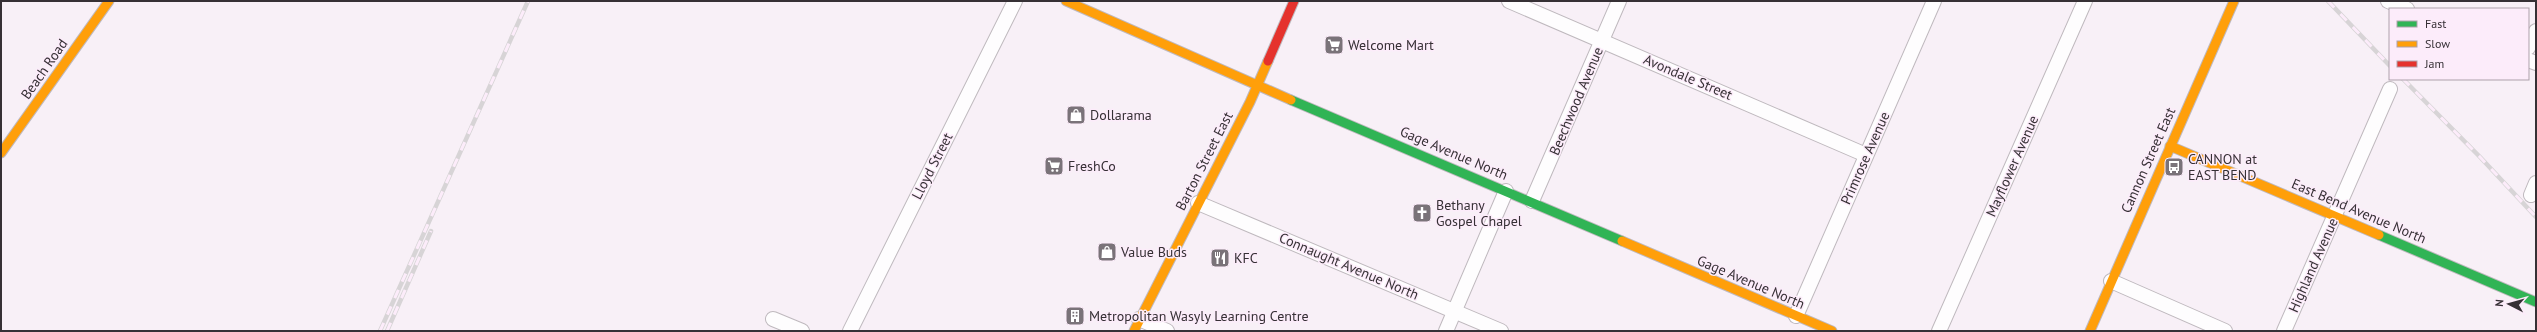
<svg xmlns="http://www.w3.org/2000/svg" width="2537" height="332" viewBox="0 0 2537 332" font-family="'PT Sans',sans-serif">
<style>
.lines{fill:none;stroke-linecap:round;stroke-linejoin:round}
.street-casing{stroke:#bfb9be;stroke-width:16}
.fast-casing{stroke:#bfb9be;stroke-width:11}
.slow-casing{stroke:#bfb9be;stroke-width:11}
.jam-casing{stroke:#bfb9be;stroke-width:11}
.street{stroke:#fefdfe;stroke-width:14}
.fast{stroke:#30b455;stroke-width:9}
.slow{stroke:#ff9f0a;stroke-width:9}
.jam{stroke:#e5322d;stroke-width:9}
.rail-casing{stroke:#d7d4d6;stroke-width:4.5}
.rail{stroke:#fcecfa;stroke-width:3;stroke-dasharray:9;stroke-linecap:butt}
.labels{text-anchor:middle;stroke-width:3;stroke-linejoin:round;paint-order:stroke}
.poi-label{font-size:14px;fill:#363035;stroke:#fcecfa;text-anchor:start}
.street-label{font-size:14px;fill:#363035;stroke:#fcecfa}
</style>
<rect width="100%" height="100%" fill="#f8f0f7"/>
<g class="lines">
<g class="street-casing">
<g id="street">
<polyline points="1509,1 1866,155"/>
<polyline points="2388,1 2407,9"/>
<polyline points="2528,48 2536,31"/>
<polyline points="2528,60 2536,63"/>
<polyline points="2531,195 2536,183"/>
<polyline points="1532,201 1619,1"/>
<polyline points="1198,203 1501,331"/>
<polyline points="2111,281 2225,331"/>
<polyline points="1796,316 1934,1"/>
<polyline points="773,319 802,331"/>
<polyline points="1139,319 1167,331"/>
<polyline points="850,331 1015,1"/>
<polyline points="1446,331 1506,191"/>
<polyline points="1939,331 2085,1"/>
<polyline points="2284,331 2390,89"/>
</g>
</g>
<g class="fast-casing">
<g id="fast">
<polyline points="1291,100 1622,241"/>
<polyline points="2379,235 2536,302"/>
</g>
</g>
<g class="slow-casing">
<g id="slow">
<polyline points="1066,1 1291,100"/>
<polyline points="2170,146 2379,235"/>
<polyline points="1,153 109,1"/>
<polyline points="1622,241 1832,331"/>
<polyline points="1134,331 1250,102 1268,61"/>
<polyline points="2090,331 2234,1"/>
</g>
</g>
<g class="jam-casing">
<polyline id="jam" points="1268,61 1294,1"/>
</g>
<use href="#street" class="street"/>
<use href="#fast" class="fast"/>
<use href="#slow" class="slow"/>
<use href="#jam" class="jam"/>
<g class="rail-casing">
<g id="rail">
<polyline points="2328,1 2390,66"/>
<polyline points="2403,79 2480,157 2536,217"/>
<polyline points="380,331 528,1"/>
<polyline points="387,331 431,231"/>
</g>
</g>
<use href="#rail" class="rail"/>
</g>
<defs>
<g id="supermarket-square" transform="scale(1)"><rect x="-9" y="-9" width="18" height="18" rx="4" fill="#7a7379" stroke="#fcecfa"/><path d="M-6-5.5h2.5l.6 2H6L4.5 2H-2.5L-4.4-4H-6ZM-1.5 3.2a1.3 1.3 0 1 0 .1 0ZM3 3.2a1.3 1.3 0 1 0 .1 0Z" fill="#fff"/></g>
<g id="shop-square" transform="scale(1)"><rect x="-9" y="-9" width="18" height="18" rx="4" fill="#7a7379" stroke="#fcecfa"/><path d="M-5-2.5h2.3a2.7 3.5 0 0 1 5.4 0H5L5.5 6h-11ZM-1.5-2.5h3a1.5 2.3 0 0 0-3 0Z" fill="#fff"/></g>
<g id="bus-square" transform="scale(1)"><rect x="-9" y="-9" width="18" height="18" rx="4" fill="#7a7379" stroke="#fcecfa"/><path d="M-5-6H5V4H4V6H2V4H-2V6H-4V4H-5ZM-3.5-4V0h7V-4ZM-3.5 1.2v1.5H-2V1.2ZM2 1.2v1.5H3.5V1.2Z" fill="#fff"/></g>
<g id="church-square" transform="scale(1)"><rect x="-9" y="-9" width="18" height="18" rx="4" fill="#7a7379" stroke="#fcecfa"/><path d="M-1.2-6h2.4v3.5h3.3v2.4h-3.3V6h-2.4V-.1h-3.3v-2.4h3.3Z" fill="#fff"/></g>
<g id="restaurant-square" transform="scale(1)"><rect x="-9" y="-9" width="18" height="18" rx="4" fill="#7a7379" stroke="#fcecfa"/><path d="M-5-6h1v4h1v-4h1v4h1v-4h1v5L-1.5 .5V6h-2V.5L-5-1ZM5-6V6H3V1.5H1.5Q1.5-4 5-6Z" fill="#fff"/></g>
<g id="building-square" transform="scale(1)"><rect x="-9" y="-9" width="18" height="18" rx="4" fill="#7a7379" stroke="#fcecfa"/><path d="M-4-6H4V6H1V3H-1V6H-4ZM-2.5-4.3h1.7v1.8h-1.7ZM.8-4.3h1.7v1.8H.8ZM-2.5-1h1.7V.8h-1.7ZM.8-1h1.7V.8H.8Z" fill="#fff"/></g>
</defs>
<g fill-rule="evenodd">
<use href="#supermarket-square" x="1334" y="45"/>
<use href="#shop-square" x="1076" y="115"/>
<use href="#supermarket-square" x="1054" y="166"/>
<use href="#bus-square" x="2174" y="167"/>
<use href="#church-square" x="1422" y="213"/>
<use href="#shop-square" x="1107" y="252"/>
<use href="#restaurant-square" x="1220" y="258"/>
<use href="#building-square" x="1075" y="316"/>
</g>
<g class="labels">
<g class="poi-label">
<text x="1348" y="50">Welcome Mart</text>
<text x="1090" y="120">Dollarama</text>
<text x="2188" y="164">CANNON at<tspan x="2188" dy="16">EAST BEND</tspan></text>
<text x="1068" y="171">FreshCo</text>
<text x="1436" y="210">Bethany<tspan x="1436" dy="16">Gospel Chapel</tspan></text>
<text x="1121" y="257">Value Buds</text>
<text x="1234" y="263">KFC</text>
<text x="1089" y="321">Metropolitan Wasyly Learning Centre</text>
</g>
<g class="street-label">
<text transform="translate(44 69) rotate(-55)" y="5">Beach Road</text>
<text transform="translate(1688 77) rotate(23)" y="5">Avondale Street</text>
<text transform="translate(1576 101) rotate(-67)" y="5">Beechwood Avenue</text>
<text transform="translate(1454 153) rotate(23)" y="5">Gage Avenue North</text>
<text transform="translate(1865 158) rotate(-66)" y="5">Primrose Avenue</text>
<text transform="translate(2148 160) rotate(-66)" y="5">Cannon Street East</text>
<text transform="translate(1204 161) rotate(-63)" y="5">Barton Street East</text>
<text transform="translate(932 166) rotate(-63)" y="5">Lloyd Street</text>
<text transform="translate(2012 166) rotate(-66)" y="5">Mayflower Avenue</text>
<text transform="translate(2359 211) rotate(23)" y="5">East Bend Avenue North</text>
<text transform="translate(2313 265) rotate(-66)" y="5">Highland Avenue</text>
<text transform="translate(1349 266) rotate(23)" y="5">Connaught Avenue North</text>
<text transform="translate(1751 282) rotate(23)" y="5">Gage Avenue North</text>
</g>
</g>
<rect width="2537" height="332" fill="none" stroke="#363035" stroke-width="4"/>
<rect x="2389" y="8" width="140" height="72" fill="#fcecfa" stroke="#ada1ab"/>
<rect x="2397" y="21" width="20" height="6" fill="#30b455" stroke="#ada1ab"/>
<text x="2425" y="28" font-size="12" fill="#363035">Fast</text>
<rect x="2397" y="41" width="20" height="6" fill="#ff9f0a" stroke="#ada1ab"/>
<text x="2425" y="48" font-size="12" fill="#363035">Slow</text>
<rect x="2397" y="61" width="20" height="6" fill="#e5322d" stroke="#ada1ab"/>
<text x="2425" y="68" font-size="12" fill="#363035">Jam</text>
<g transform="translate(2509 304) rotate(276)" stroke="#fcecfa" stroke-width="3" paint-order="stroke">
<path d="M0-3L7 15L0 10L-7 15Z" fill="#363035"/>
<text y="-6" font-size="11" font-weight="bold" text-anchor="middle" fill="#363035">N</text>
</g>
</svg>
